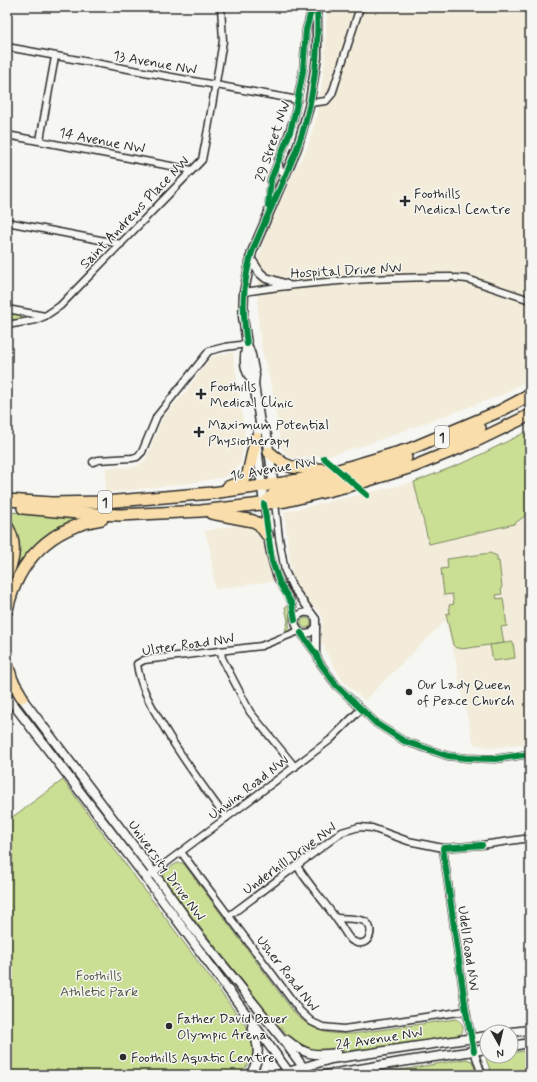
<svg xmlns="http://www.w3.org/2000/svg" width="537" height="1082" viewBox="0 0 537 1082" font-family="Mynerve,sans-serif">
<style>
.built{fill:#f3ecda}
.green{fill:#cbdf94;stroke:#7b8560}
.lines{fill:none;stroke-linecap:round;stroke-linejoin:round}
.street-casing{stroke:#2b2b2b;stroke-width:9}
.secondary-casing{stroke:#2b2b2b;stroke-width:11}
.highway-casing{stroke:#2b2b2b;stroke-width:14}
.street{stroke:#f6f6f2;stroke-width:6}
.secondary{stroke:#f6f6f2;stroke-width:8}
.highway{stroke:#f9deab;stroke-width:11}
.cycleway-casing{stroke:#f6f6f2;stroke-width:8}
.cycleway{stroke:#00873e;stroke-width:6}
.poi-dot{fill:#2b2b2b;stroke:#f6f6f2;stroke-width:1.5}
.labels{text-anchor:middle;stroke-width:3;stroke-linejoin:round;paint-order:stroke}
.shield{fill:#f6f6f2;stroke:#686867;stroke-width:1}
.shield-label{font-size:13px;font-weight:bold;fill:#2b2b2b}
.street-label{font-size:14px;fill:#2b2b2b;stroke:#f6f6f2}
.poi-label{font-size:14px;fill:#2b2b2b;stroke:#f6f6f2;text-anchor:start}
.park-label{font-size:14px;fill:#535845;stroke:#f6f6f2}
</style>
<rect width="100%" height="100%" fill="#f6f6f2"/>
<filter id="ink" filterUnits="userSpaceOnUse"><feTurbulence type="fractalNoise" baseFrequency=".025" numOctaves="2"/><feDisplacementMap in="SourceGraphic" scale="8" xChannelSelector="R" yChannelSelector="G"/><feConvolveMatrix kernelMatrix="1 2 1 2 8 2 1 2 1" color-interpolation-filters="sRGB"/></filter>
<g filter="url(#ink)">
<g class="built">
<polygon points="327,7 530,7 530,378 504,394 365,445 331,455 295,458 290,457 286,454 281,447 272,388 262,351 258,318 258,260 266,233 295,169 306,151 317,116 324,69"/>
<polygon points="233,352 245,433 241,463 230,476 190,483 105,493 106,468 135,467 145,461 163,417 184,394 211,357"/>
<polygon points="414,482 428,544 514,524 530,512 530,743 492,748 474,744 459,682 456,661 445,621 365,700 362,698 343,681 336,670 320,640 323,623 322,616 317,609 307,602 292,578 284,512"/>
<polygon points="238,525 246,525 254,529 263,542 273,581 215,589 210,550 205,531"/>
</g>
<g class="green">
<polygon points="7,312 21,314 22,318 21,319 7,321"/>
<polygon points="530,430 530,512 514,524 429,544 414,482 468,461"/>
<path d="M7 512 87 517C43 531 30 547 7 585V580L12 573Z"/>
<polygon points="490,553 497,556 497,561 499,561 502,587 501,588 502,594 496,595 497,599 503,598 507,626 501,627 504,643 461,649 460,648 456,648 453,645 446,614 450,613 449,605 454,604 452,594 444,595 441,569 448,568 447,559"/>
<polygon points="289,606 290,608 289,625 291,632 287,633 285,632 288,621 285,607"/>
<circle cx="306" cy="623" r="5"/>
<polygon points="513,642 515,658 493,661 490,645"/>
<path d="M63 780 248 1029C258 1051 253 1057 241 1075H7V821Z"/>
<path d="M178 863H182L184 864 296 1015C316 1032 326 1034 352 1034L456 1019C464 1023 466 1031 458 1036L374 1049 325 1052 306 1049 290 1039 281 1027 280 1028 165 883 162 878C165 871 171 866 178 863Z"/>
<polygon points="530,1050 530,1075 492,1075 486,1059 487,1057 511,1056 511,1053"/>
<polygon points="466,1059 472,1061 478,1075 455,1075 454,1072 432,1075 371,1075"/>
</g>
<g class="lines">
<g class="street-casing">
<g id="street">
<polyline points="7,47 298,100"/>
<polyline points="310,103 326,101 332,94 360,7"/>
<polyline points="7,135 192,170"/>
<polyline points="40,140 55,57"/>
<polyline points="278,160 280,170 285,174"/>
<polyline points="268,212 271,179 284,147 294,117 303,71 306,30 310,15 315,7"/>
<polyline points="7,222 121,244"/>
<polyline points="456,278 467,279 530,300"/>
<path d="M244 292C313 281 381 277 451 277"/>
<polyline points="7,309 45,316"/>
<polyline points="7,325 36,320 45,316 60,306 202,160 208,129 223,41 221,7"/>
<polyline points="93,462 98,460 132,458 137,457 142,452 157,416 209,351 225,347 247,344"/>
<polyline points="275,503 279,538 285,571 293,588 316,619 316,654"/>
<path d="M264 504C266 529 268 554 277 577 281 587 289 595 292 604 296 615 292 638 310 633L316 627"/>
<path d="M295 620C299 613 305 611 312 614"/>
<polyline points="301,633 316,654 320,663 336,685 377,724 404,741 448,756 467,758 495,759 530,754"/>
<polyline points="221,651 222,658 250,712 295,767"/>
<path d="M226 818C205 789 183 760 165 729 153 709 140 688 137 664L144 660 261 646 299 631"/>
<polyline points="443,848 466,1011 474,1051 482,1075"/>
<polyline points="181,852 300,1011 312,1022 323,1027 344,1029 466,1011"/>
<path d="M297 866C309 885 324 901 337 920 342 926 346 935 351 940 352 941 355 942 357 943 370 946 376 927 364 921 356 918 345 919 337 918"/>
<polyline points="146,878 330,740 360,710"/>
<polyline points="229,916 342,832 359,827 372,828 408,841 443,848 482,845 530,838"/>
</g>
</g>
<g class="secondary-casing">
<g id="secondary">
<polyline points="250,258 260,273 266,278 287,285"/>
<path d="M247 344C243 361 244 370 254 384"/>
<polyline points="260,423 256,438 264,504"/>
<polyline points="274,489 267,435 260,423 254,384 255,375 251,355 247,344 243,317 244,292 252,252 297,148 309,107 317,57 317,7"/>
<polyline points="18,693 148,865 194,929 284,1041 309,1075"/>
<polyline points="7,696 146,878 291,1075"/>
<polyline points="511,1032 530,1030"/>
<path d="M287 1040C305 1055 314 1056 337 1053"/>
<polyline points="511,1046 530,1043"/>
<path d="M250 1075C261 1058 259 1045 252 1027"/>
<polyline points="278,1075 331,1059 487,1036"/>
<polyline points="324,1075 401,1062 487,1049"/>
<polyline points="361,1075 375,1069"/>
</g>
</g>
<g class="highway-casing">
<g id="highway">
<polyline points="448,442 480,428"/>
<polyline points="269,452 284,464 292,467 329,470"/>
<polyline points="228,487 241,482 248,474 256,438"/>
<polyline points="7,500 52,503 104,502 212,493 283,483 318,476 410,449 500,411 530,395"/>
<polyline points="264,504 274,494 359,473 406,458"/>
<polyline points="23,508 78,513 120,515 201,511 286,501 356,484 415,466 474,442 530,415"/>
<polyline points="211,513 253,521 259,524 267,535"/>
<path d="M7 526C16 541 15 559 7 574"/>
<path d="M7 610C18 560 51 527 102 519"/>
<polyline points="7,664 12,680 22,697"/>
</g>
</g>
<use href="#street" class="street"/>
<use href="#secondary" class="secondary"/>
<use href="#highway" class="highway"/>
<g class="cycleway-casing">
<g id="cycleway">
<polyline points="268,206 271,179 290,132 296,108 303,71 306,30 310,15 315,7"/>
<path d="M247 344C242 310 242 286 252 252 266 217 283 184 297 148 314 103 319 55 317 7"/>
<polyline points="324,458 367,495"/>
<polyline points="264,504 272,561 280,584 292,604 295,620"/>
<polyline points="301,633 316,654 320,663 336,685 377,724 404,741 448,756 467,758 495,759 530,754"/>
<polyline points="474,1051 466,1011 443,848 482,845"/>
</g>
</g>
<use href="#cycleway" class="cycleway"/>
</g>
</g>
<g class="poi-dot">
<path d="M403 195h4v4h4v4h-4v4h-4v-4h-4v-4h4z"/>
<path d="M199 388h4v4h4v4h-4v4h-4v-4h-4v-4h4z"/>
<path d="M197 426h4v4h4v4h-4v4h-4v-4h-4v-4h4z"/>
<circle cx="409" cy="692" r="4"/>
<circle cx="169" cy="1026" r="4"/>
<circle cx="123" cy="1057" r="4"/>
</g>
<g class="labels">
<g class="shield">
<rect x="435" y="426" width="14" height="22" rx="3"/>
<rect x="98" y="491" width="14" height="22" rx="3"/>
</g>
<g class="shield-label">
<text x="442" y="442">1</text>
<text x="105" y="507">1</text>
</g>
<g class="street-label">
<text transform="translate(155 62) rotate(10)" y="5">13 Avenue NW</text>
<text transform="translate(102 140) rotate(11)" y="5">14 Avenue NW</text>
<text transform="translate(272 141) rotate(-72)" y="5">29 Street NW</text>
<text transform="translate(134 212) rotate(-46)" y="5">Saint Andrews Place NW</text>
<text transform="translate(346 270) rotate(-3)" y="5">Hospital Drive NW</text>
<text transform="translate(273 468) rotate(-10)" y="5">16 Avenue NW</text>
<text transform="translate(188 644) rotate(-8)" y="5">Ulster Road NW</text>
<text transform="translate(248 787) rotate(-37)" y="5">Unwin Road NW</text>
<text transform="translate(289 858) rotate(-36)" y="5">Underhill Drive NW</text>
<text transform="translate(167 870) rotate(54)" y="5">University Drive NW</text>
<text transform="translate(469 948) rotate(82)" y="5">Udell Road NW</text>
<text transform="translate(288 973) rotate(52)" y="5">Usher Road NW</text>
<text transform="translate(379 1038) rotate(-9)" y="5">24 Avenue NW</text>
</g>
<g class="poi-label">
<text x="414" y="198">Foothills<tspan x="414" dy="16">Medical Centre</tspan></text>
<text x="210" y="391">Foothills<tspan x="210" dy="16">Medical Clinic</tspan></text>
<text x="208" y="429">Maximum Potential<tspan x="208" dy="16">Physiotherapy</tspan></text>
<text x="417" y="689">Our Lady Queen<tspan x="417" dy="16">of Peace Church</tspan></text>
<text x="177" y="1023">Father David Bauer<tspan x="177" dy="16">Olympic Arena</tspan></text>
<text x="131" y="1062">Foothills Aquatic Centre</text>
</g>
<g class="park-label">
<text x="99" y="980">Foothills<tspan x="99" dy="16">Athletic Park</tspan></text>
</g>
</g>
<rect width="537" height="1082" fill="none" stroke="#f6f6f2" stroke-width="24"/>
<rect x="12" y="12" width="513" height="1058" fill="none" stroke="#2b2b2b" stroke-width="1.5" filter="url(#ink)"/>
<g transform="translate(499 1044) rotate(172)"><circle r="19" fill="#f6f6f2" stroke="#a5a5a2"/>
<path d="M0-3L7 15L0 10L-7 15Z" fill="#2b2b2b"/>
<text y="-6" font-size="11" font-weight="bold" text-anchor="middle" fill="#2b2b2b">N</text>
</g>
</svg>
